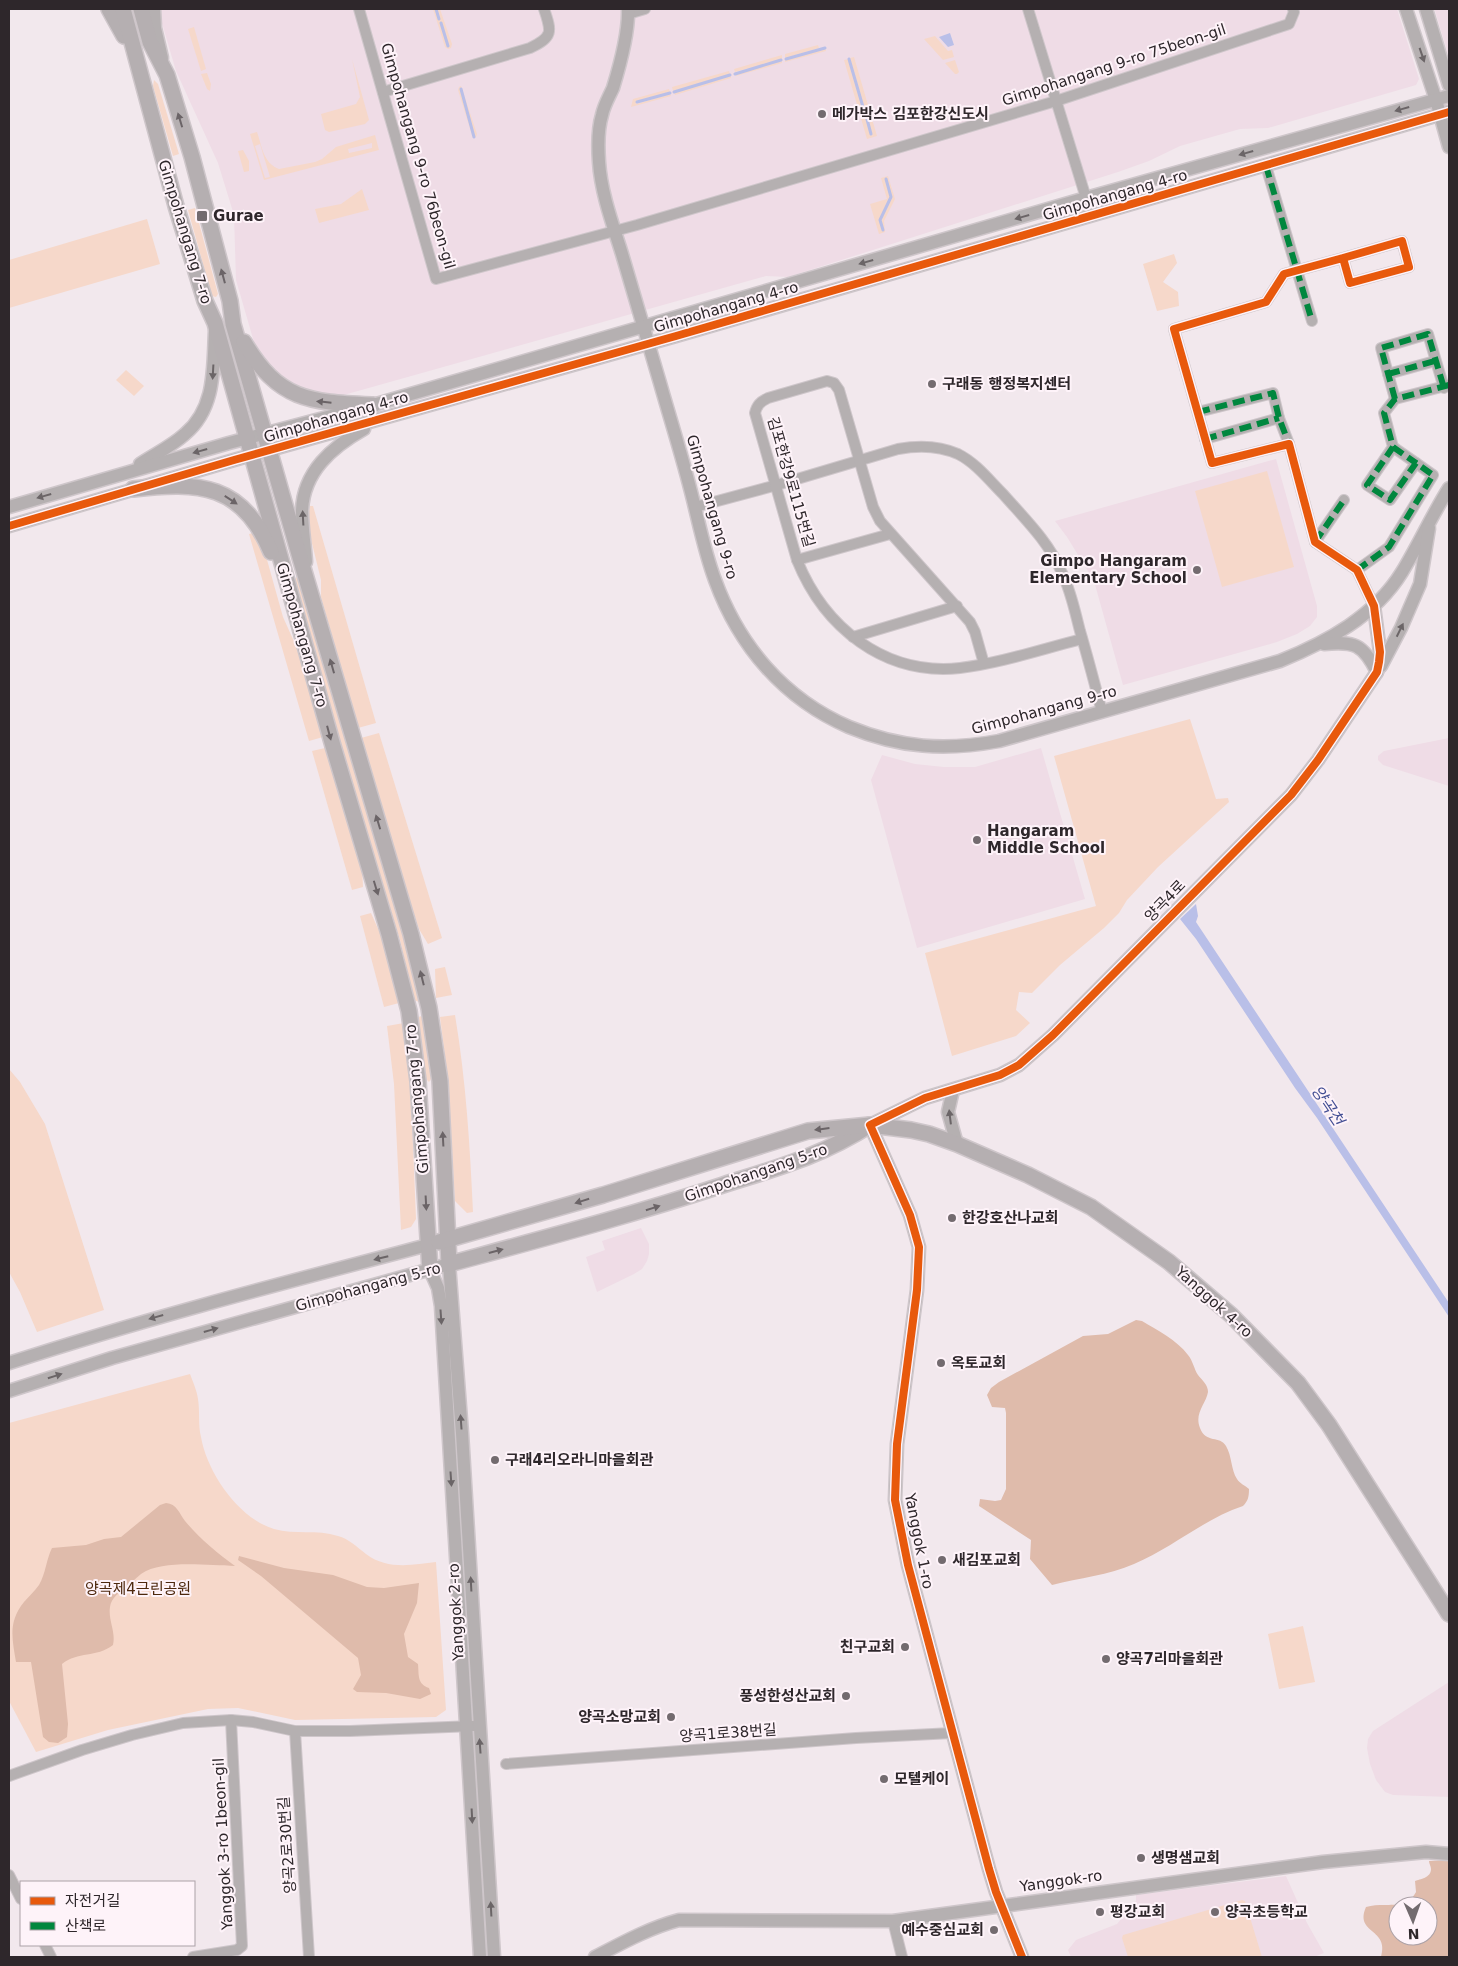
<svg xmlns="http://www.w3.org/2000/svg" width="1458" height="1966" viewBox="0 0 1458 1966" font-family="'DejaVu Sans','Noto Sans KR',sans-serif">
<style>
.built{fill:#efdce6}
.green{fill:#f6d8ca;fill-rule:evenodd}
.forest{fill:#dfbbab;fill-rule:evenodd}
.water{fill:#b9bfe8}
.lines{fill:none;stroke-linecap:round;stroke-linejoin:round}
.stream{stroke:#b9bfe8;stroke-width:3}
.minor-casing{stroke:#cec6ca;stroke-width:12}
.tertiary-casing{stroke:#cec6ca;stroke-width:15}
.secondary-casing{stroke:#cec6ca;stroke-width:18}
.minor{stroke:#b5b0b1;stroke-width:10}
.tertiary{stroke:#b5b0b1;stroke-width:12}
.secondary{stroke:#b5afb1;stroke-width:15}
.quiet{stroke:#00873e;stroke-width:6;stroke-dasharray:12 6;stroke-linecap:butt}
.cycleway-casing{stroke:#fef3f9;stroke-width:11}
.cycleway{stroke:#e8590c;stroke-width:8}
.oneway{fill:#6b6567}
.oneway2{fill:#6b6467}
.poi-dot{fill:#736b6f;stroke:#fef3f9;stroke-width:2}
.labels{text-anchor:middle;stroke-width:4;stroke-linejoin:round;paint-order:stroke}
.street-label{font-size:15px;fill:#2e272b;stroke:#fef3f9}
.poi-label{font-size:15px;font-weight:bold;fill:#2e272b;stroke:#fef3f9;text-anchor:start}
.park-label{font-size:15px;fill:#4d280d;stroke:#fef3f9}
.water-label{font-size:16px;font-style:italic;fill:#424e93;stroke:#fef3f9}
</style>
<rect width="100%" height="100%" fill="#f2e8ed"/>
<g class="built">
<polygon points="160,9 1397,9 1419,79 1416,85 1268,128 1240,129 1180,146 1149,161 1118,172 788,277 766,276 333,398 293,388 258,356 236,280 234,215 218,163 176,71 161,20"/>
<polygon points="1435,9 1449,9 1449,58 1435,11"/>
<polygon points="1276,459 1317,606 1317,617 1310,626 1297,634 1277,642 1123,685 1094,581 1067,537 1055,521"/>
<polygon points="1449,738 1449,786 1383,765 1378,760 1378,756 1384,751"/>
<polygon points="1041,748 1085,899 917,948 871,780 882,755 915,764 944,767 975,767"/>
<polygon points="641,1228 649,1244 649,1254 647,1261 642,1269 634,1274 597,1292 586,1257 605,1250 602,1241"/>
<polygon points="1449,1682 1449,1797 1393,1795 1385,1792 1376,1780 1370,1764 1367,1748 1368,1739 1373,1731"/>
<polygon points="1286,1876 1307,1923 1324,1953 1314,1957 1071,1957 1068,1950 1076,1940 1117,1924 1136,1901 1136,1895"/>
</g>
<g class="green">
<polygon points="433,9 440,9 452,44 451,48 448,49 445,47"/>
<polygon points="194,27 206,69 201,71 188,29"/>
<polygon points="935,36 948,51 952,50 954,57 943,60 924,39"/>
<polygon points="818,45 819,48 785,58 785,54"/>
<polygon points="825,48 826,51 785,62 785,60"/>
<polygon points="782,55 782,59 735,72 734,69"/>
<polygon points="854,57 877,136 867,139 844,60 849,59 872,135 850,58"/>
<polygon points="352,59 369,120 365,124 329,132 325,130 321,114 356,104 360,97"/>
<polygon points="955,60 959,72 957,74 955,74 945,63"/>
<polygon points="782,61 782,63 736,76 735,74"/>
<polygon points="729,71 730,74 673,91 672,87"/>
<polygon points="207,73 211,84 210,91 207,89 201,74"/>
<polygon points="731,76 731,78 675,95 674,93"/>
<polygon points="154,80 158,84 179,154 173,156 153,86"/>
<polygon points="461,86 477,134 476,137 473,138 458,90 459,87"/>
<polygon points="669,89 670,92 637,101 636,104 670,94 671,96 631,107 633,99"/>
<path d="M257 132C262 146 263 163 279 169L315 162 322 159 336 147 375 135 379 150 264 180 250 134ZM372 143V148L349 153 348 149ZM260 144 270 177 265 178 255 146Z"/>
<polygon points="243,150 249,161 249,171 244,172 238,151"/>
<polygon points="888,176 895,199 884,221 885,232 879,234 870,204 887,199 881,178"/>
<polygon points="362,189 369,210 319,223 315,209 341,204"/>
<polygon points="195,208 218,294 216,297 212,296 188,210"/>
<polygon points="147,219 160,264 9,308 9,260"/>
<polygon points="1174,254 1177,263 1163,282 1178,292 1179,306 1157,311 1143,264"/>
<polygon points="126,370 144,386 134,396 116,380"/>
<polygon points="1267,471 1294,567 1222,587 1195,491"/>
<polygon points="310,506 313,506 376,723 358,728 321,597 321,580 307,523"/>
<polygon points="257,532 264,549 283,617 296,646 323,737 309,741 249,534"/>
<polygon points="297,577 299,577 400,921 420,1001 419,1002 414,1000 400,940 347,768 294,580"/>
<polygon points="1190,719 1216,799 1228,798 1229,802 1158,867 1127,900 1119,913 1104,928 1060,965 1032,993 1019,992 1016,1010 1030,1023 1016,1036 952,1056 925,953 1096,906 1054,756"/>
<polygon points="379,733 442,938 428,944 419,929 410,902 361,738"/>
<polygon points="325,748 362,867 363,887 352,890 312,751"/>
<polygon points="371,913 384,942 399,1003 384,1007 360,916"/>
<polygon points="445,967 452,995 436,998 435,969"/>
<path d="M455 1015C466 1081 470 1146 473 1212L467 1213 455 1201 448 1080 440 1017Z"/>
<polygon points="420,1016 423,1018 431,1079 429,1082 426,1079 418,1019"/>
<polygon points="404,1023 411,1098 416,1219 411,1227 401,1230 394,1084 387,1026"/>
<polygon points="9,1069 20,1082 45,1124 104,1310 37,1332 20,1292 9,1272"/>
<path d="M190 1374C193 1382 197 1391 198 1399 200 1412 198 1425 201 1437 207 1472 238 1518 274 1529 295 1535 317 1529 338 1536 349 1539 357 1547 366 1554 387 1570 412 1565 436 1562L446 1710 436 1717 295 1720 238 1708 208 1709 108 1730 36 1752 9 1701V1423Z"/>
<polygon points="1303,1626 1315,1682 1279,1689 1268,1634"/>
<polygon points="1242,1900 1245,1901 1262,1957 1128,1957 1122,1938 1123,1935"/>
</g>
<g class="forest">
<path d="M1136 1320 1142 1321C1157 1330 1177 1340 1188 1355 1193 1361 1194 1369 1198 1375 1202 1380 1208 1385 1208 1392 1206 1404 1194 1413 1200 1428 1206 1444 1220 1435 1226 1446 1232 1456 1231 1470 1237 1479 1240 1484 1245 1485 1249 1489 1249 1497 1248 1501 1243 1506 1204 1519 1172 1548 1134 1564 1109 1575 1079 1578 1052 1585L1030 1559 1031 1540 979 1506 980 1499 995 1501 1001 1500 1006 1489V1413L1005 1408 992 1407 987 1395 991 1388 999 1382 1083 1336 1108 1334Z"/>
<path d="M166 1503C177 1504 179 1513 185 1521 199 1538 217 1553 235 1566 209 1566 163 1559 141 1574 136 1578 131 1583 126 1587 120 1592 111 1598 110 1607 108 1620 116 1632 113 1645 96 1658 78 1651 62 1664L68 1724 67 1737 58 1743 49 1742 43 1737 31 1662H16C12 1638 8 1622 24 1602 29 1596 35 1591 39 1585 46 1573 46 1560 52 1548L86 1545 104 1539 121 1537 160 1505Z"/>
<path d="M239 1556 284 1568 333 1575 367 1587 384 1588 419 1583 417 1603 404 1634 408 1657 418 1664C419 1675 417 1684 429 1688L431 1694 420 1699 386 1693 357 1692 353 1689 361 1675 358 1658 261 1576 238 1560Z"/>
<path d="M1449 1860V1957H1381C1390 1928 1354 1934 1366 1907 1384 1901 1405 1912 1416 1892L1415 1881C1420 1879 1431 1878 1431 1869 1431 1866 1429 1864 1429 1861ZM1398 1906H1428V1936H1398Z"/>
</g>
<g class="water">
<polygon points="950,33 954,45 948,47 939,37"/>
<polygon points="1196,904 1198,916 1196,922 1449,1303 1449,1317 1317,1118 1295,1088 1196,939 1180,919"/>
</g>
<g class="lines">
<g class="stream">
<polyline points="436,9 439,19"/>
<polyline points="441,23 448,46"/>
<polyline points="786,59 825,48"/>
<polyline points="849,59 863,107"/>
<polyline points="735,74 781,60"/>
<polyline points="461,89 474,137"/>
<polyline points="674,92 730,75"/>
<polyline points="637,102 670,93"/>
<polyline points="865,112 871,134"/>
<polyline points="883,230 880,220 891,197 886,179"/>
</g>
<g class="minor-casing">
<g id="minor">
<polyline points="359,9 436,279 637,225 1056,101 1289,24 1294,12 1293,9"/>
<polyline points="1028,9 1086,198"/>
<polyline points="628,14 645,9"/>
<path d="M383 92 530 48C553 37 552 32 544 9"/>
<polyline points="1266,166 1312,321"/>
<polyline points="1343,258 1402,241 1409,267 1350,283 1343,258 1284,274 1266,302 1174,329 1212,463 1289,444 1315,542 1357,570 1374,606"/>
<polyline points="1388,374 1435,361"/>
<polyline points="1395,399 1381,348 1428,334 1444,388"/>
<polyline points="1198,412 1273,393 1279,418 1289,444"/>
<polyline points="1205,439 1279,418"/>
<polyline points="1393,447 1416,463"/>
<path d="M695 507 777 485 898 449C919 445 938 445 958 454 976 463 989 480 1003 494 1025 519 1049 542 1062 573 1071 591 1075 612 1080 631 1088 658 1095 685 1102 712"/>
<polyline points="1315,542 1344,500"/>
<polyline points="797,560 890,534"/>
<polyline points="1357,570 1389,547 1433,475 1416,463 1390,500 1367,485 1393,447 1384,413 1395,399 1449,385"/>
<polyline points="853,637 957,606"/>
<path d="M984 664 975 632 970 622 880 521 873 507 839 390 834 383 827 381 768 398C760 402 757 405 755 413L797 560C824 627 884 676 960 668 1001 663 1042 649 1082 639"/>
<polyline points="295,1731 309,1957"/>
<polyline points="506,1764 856,1738 952,1733"/>
<polyline points="9,1776 82,1750 132,1735 183,1723 231,1720 253,1722 295,1731 350,1731 473,1726"/>
<polyline points="9,1875 21,1899"/>
<polyline points="893,1921 902,1957"/>
<polyline points="45,1945 51,1957"/>
<polyline points="193,1957 237,1950 242,1946 231,1720"/>
</g>
</g>
<g class="tertiary-casing">
<g id="tertiary">
<polyline points="154,9 155,28 162,58"/>
<path d="M628 9C629 33 620 65 613 88 609 97 604 105 602 115 598 128 598 148 599 162 601 193 613 225 622 254 635 297 647 340 660 383 670 418 681 453 690 488 698 518 704 551 715 580 739 646 784 699 849 727 900 748 945 751 999 741L1280 661C1327 642 1375 616 1402 572 1419 544 1432 515 1449 488"/>
<polyline points="1406,9 1436,100 1449,147"/>
<polyline points="1426,9 1449,85"/>
<path d="M140 464C155 454 172 446 185 434 216 408 213 368 215 331"/>
<polyline points="9,507 229,443 373,405 1086,198 1449,96"/>
<polyline points="9,526 234,460 676,336 1449,112"/>
<path d="M306 562C305 545 302 528 302 511 303 472 332 447 364 429"/>
<path d="M1324 644C1354 641 1363 644 1377 672"/>
<polyline points="1381,666 1401,628 1420,584 1429,528"/>
<polyline points="953,1090 948,1112 957,1144"/>
<polyline points="430,1270 438,1288 441,1306 480,1957"/>
<path d="M9 1363C147 1318 287 1282 428 1245"/>
<polyline points="9,1391 112,1358 449,1264 462,1433 494,1957"/>
<path d="M595 1957C622 1943 649 1928 679 1920L893 1921 1323 1862 1426 1852 1449 1854"/>
<polyline points="1022,1957 996,1892 989,1869 908,1565 895,1500 897,1444 917,1290 919,1247 910,1215 870,1125 925,1098 1000,1075 1019,1065 1053,1035 1291,795 1318,760 1377,672 1380,652 1374,606"/>
</g>
</g>
<g class="secondary-casing">
<g id="secondary">
<polyline points="109,9 124,36"/>
<polyline points="123,9 176,206 205,301 215,323 333,746 389,934 409,1011 418,1081 430,1270"/>
<path d="M141 9 150 42 167 75 192 157 230 301 233 324 301 561 411 934 429 1008 440 1081 449 1264C541 1239 632 1215 723 1185 776 1168 822 1156 870 1125"/>
<path d="M244 342C279 401 309 402 373 405"/>
<path d="M133 489C199 481 243 484 271 552"/>
<polyline points="439,1242 603,1195 808,1131 870,1125 911,1130 929,1134 957,1144 1028,1175 1091,1207 1169,1262 1231,1315 1298,1383 1329,1425 1449,1614"/>
</g>
</g>
<use href="#minor" class="minor"/>
<use href="#tertiary" class="tertiary"/>
<use href="#secondary" class="secondary"/>
<g class="quiet">
<polyline points="1266,166 1312,321"/>
<polyline points="1388,374 1435,361"/>
<polyline points="1395,399 1381,348 1428,334 1444,388"/>
<polyline points="1198,412 1273,393 1279,418 1289,444"/>
<polyline points="1205,439 1279,418"/>
<polyline points="1393,447 1416,463"/>
<polyline points="1315,542 1344,500"/>
<polyline points="1357,570 1389,547 1433,475 1416,463 1390,500 1367,485 1393,447 1384,413 1395,399 1449,385"/>
</g>
<g class="cycleway-casing">
<g id="cycleway">
<polyline points="9,526 234,460 676,336 1449,112"/>
<polyline points="1022,1957 996,1892 989,1869 908,1565 895,1500 897,1444 917,1290 919,1247 910,1215 870,1125 925,1098 1000,1075 1019,1065 1053,1035 1291,795 1318,760 1377,672 1379,662 1380,652 1374,606 1357,570 1315,542 1289,444 1212,463 1174,329 1266,302 1284,274 1343,258 1350,283 1409,267 1402,241 1343,258"/>
</g>
</g>
<use href="#cycleway" class="cycleway"/>
</g>
<defs><path id="oneway-solid" d="M-6-.8H1V-3.2L6.5 0L1 3.2V.8H-6Z" transform="scale(1.25)"/></defs>
<g class="oneway">
<use href="#oneway-solid" transform="translate(1422 55) rotate(71)"/>
<use href="#oneway-solid" transform="translate(1402 109) rotate(164)"/>
<use href="#oneway-solid" transform="translate(1246 153) rotate(164)"/>
<use href="#oneway-solid" transform="translate(1022 217) rotate(164)"/>
<use href="#oneway-solid" transform="translate(866 262) rotate(164)"/>
<use href="#oneway-solid" transform="translate(213 372) rotate(93)"/>
<use href="#oneway-solid" transform="translate(200 451) rotate(164)"/>
<use href="#oneway-solid" transform="translate(44 496) rotate(164)"/>
<use href="#oneway-solid" transform="translate(303 518) rotate(-93)"/>
<use href="#oneway-solid" transform="translate(1400 630) rotate(-64)"/>
<use href="#oneway-solid" transform="translate(950 1117) rotate(-97)"/>
<use href="#oneway-solid" transform="translate(381 1258) rotate(166)"/>
<use href="#oneway-solid" transform="translate(156 1317) rotate(164)"/>
<use href="#oneway-solid" transform="translate(441 1317) rotate(86)"/>
<use href="#oneway-solid" transform="translate(211 1330) rotate(-16)"/>
<use href="#oneway-solid" transform="translate(55 1376) rotate(-18)"/>
<use href="#oneway-solid" transform="translate(461 1422) rotate(-94)"/>
<use href="#oneway-solid" transform="translate(451 1479) rotate(86)"/>
<use href="#oneway-solid" transform="translate(471 1584) rotate(-93)"/>
<use href="#oneway-solid" transform="translate(480 1746) rotate(-94)"/>
<use href="#oneway-solid" transform="translate(472 1816) rotate(87)"/>
<use href="#oneway-solid" transform="translate(491 1909) rotate(-93)"/>
</g>
<g class="oneway2">
<use href="#oneway-solid" transform="translate(180 120) rotate(-107)"/>
<use href="#oneway-solid" transform="translate(223 276) rotate(-105)"/>
<use href="#oneway-solid" transform="translate(324 402) rotate(-174)"/>
<use href="#oneway-solid" transform="translate(231 500) rotate(33)"/>
<use href="#oneway-solid" transform="translate(332 666) rotate(-106)"/>
<use href="#oneway-solid" transform="translate(329 733) rotate(75)"/>
<use href="#oneway-solid" transform="translate(378 822) rotate(-107)"/>
<use href="#oneway-solid" transform="translate(376 888) rotate(73)"/>
<use href="#oneway-solid" transform="translate(422 978) rotate(-104)"/>
<use href="#oneway-solid" transform="translate(822 1129) rotate(173)"/>
<use href="#oneway-solid" transform="translate(443 1139) rotate(-93)"/>
<use href="#oneway-solid" transform="translate(582 1201) rotate(163)"/>
<use href="#oneway-solid" transform="translate(426 1203) rotate(87)"/>
<use href="#oneway-solid" transform="translate(653 1208) rotate(-18)"/>
<use href="#oneway-solid" transform="translate(496 1251) rotate(-15)"/>
</g>
<g class="poi-dot">
<circle cx="822" cy="114" r="5"/>
<rect x="196" y="210" width="12" height="12" rx="2.5"/>
<circle cx="932" cy="384" r="5"/>
<circle cx="1197" cy="570" r="5"/>
<circle cx="977" cy="840" r="5"/>
<circle cx="952" cy="1218" r="5"/>
<circle cx="941" cy="1363" r="5"/>
<circle cx="495" cy="1460" r="5"/>
<circle cx="942" cy="1560" r="5"/>
<circle cx="905" cy="1647" r="5"/>
<circle cx="1106" cy="1659" r="5"/>
<circle cx="846" cy="1696" r="5"/>
<circle cx="671" cy="1717" r="5"/>
<circle cx="884" cy="1779" r="5"/>
<circle cx="1141" cy="1858" r="5"/>
<circle cx="1100" cy="1912" r="5"/>
<circle cx="1215" cy="1912" r="5"/>
<circle cx="994" cy="1930" r="5"/>
</g>
<g class="labels">
<g class="street-label">
<text transform="translate(1114 65) rotate(-18)" y="5">Gimpohangang 9-ro 75beon-gil</text>
<text transform="translate(418 156) rotate(74)" y="5">Gimpohangang 9-ro 76beon-gil</text>
<text transform="translate(1115 195) rotate(-16)" y="5">Gimpohangang 4-ro</text>
<text transform="translate(185 232) rotate(73)" y="5">Gimpohangang 7-ro</text>
<text transform="translate(726 307) rotate(-16)" y="5">Gimpohangang 4-ro</text>
<text transform="translate(336 417) rotate(-16)" y="5">Gimpohangang 4-ro</text>
<text transform="translate(791 482) rotate(74)" y="5">김포한강9로115번길</text>
<text transform="translate(712 507) rotate(74)" y="5">Gimpohangang 9-ro</text>
<text transform="translate(302 635) rotate(74)" y="5">Gimpohangang 7-ro</text>
<text transform="translate(1044 710) rotate(-15)" y="5">Gimpohangang 9-ro</text>
<text transform="translate(1165 901) rotate(-46)" y="5">양곡4로</text>
<text transform="translate(417 1099) rotate(-95)" y="5">Gimpohangang 7-ro</text>
<text transform="translate(756 1173) rotate(-19)" y="5">Gimpohangang 5-ro</text>
<text transform="translate(368 1287) rotate(-15)" y="5">Gimpohangang 5-ro</text>
<text transform="translate(1214 1302) rotate(42)" y="5">Yanggok 4-ro</text>
<text transform="translate(919 1541) rotate(79)" y="5">Yanggok 1-ro</text>
<text transform="translate(456 1612) rotate(-93)" y="5">Yanggok 2-ro</text>
<text transform="translate(728 1733) rotate(-4)" y="5">양곡1로38번길</text>
<text transform="translate(223 1844) rotate(-93)" y="5">Yanggok 3-ro 1beon-gil</text>
<text transform="translate(287 1845) rotate(-94)" y="5">양곡2로30번길</text>
<text transform="translate(1061 1881) rotate(-8)" y="5">Yanggok-ro</text>
</g>
<g class="poi-label">
<text x="832" y="119">메가박스 김포한강신도시</text>
<text x="213" y="221">Gurae</text>
<text x="942" y="389">구래동 행정복지센터</text>
<text x="1187" y="566" text-anchor="end">Gimpo Hangaram<tspan x="1187" dy="17">Elementary School</tspan></text>
<text x="987" y="836">Hangaram<tspan x="987" dy="17">Middle School</tspan></text>
<text x="962" y="1223">한강호산나교회</text>
<text x="951" y="1368">옥토교회</text>
<text x="505" y="1465">구래4리오라니마을회관</text>
<text x="952" y="1565">새김포교회</text>
<text x="895" y="1652" text-anchor="end">친구교회</text>
<text x="1116" y="1664">양곡7리마을회관</text>
<text x="836" y="1701" text-anchor="end">풍성한성산교회</text>
<text x="661" y="1722" text-anchor="end">양곡소망교회</text>
<text x="894" y="1784">모텔케이</text>
<text x="1151" y="1863">생명샘교회</text>
<text x="1110" y="1917">평강교회</text>
<text x="1225" y="1917">양곡초등학교</text>
<text x="984" y="1935" text-anchor="end">예수중심교회</text>
</g>
<g class="park-label">
<text x="138" y="1594">양곡제4근린공원</text>
</g>
<g class="water-label">
<text transform="translate(1328 1105) rotate(56)" y="6">양곡천</text>
</g>
</g>
<rect width="1458" height="1966" fill="none" stroke="#2e272b" stroke-width="20"/>
<rect x="20" y="1881" width="175" height="65" fill="#fef3f9" stroke="#aba1a7"/>
<rect x="30" y="1897" width="25" height="8" fill="#e8590c" stroke="#aba1a7"/>
<text x="65" y="1906" font-size="15" fill="#2e272b">자전거길</text>
<rect x="30" y="1922" width="25" height="8" fill="#00873e" stroke="#aba1a7"/>
<text x="65" y="1931" font-size="15" fill="#2e272b">산책로</text>
<g transform="translate(1413 1921) rotate(178)"><circle r="24" fill="#fef3f9" stroke="#aba1a7"/>
<path d="M0-4L9 19L0 12L-9 19Z" fill="#736b6f"/>
<text y="-8" font-size="14" font-weight="bold" text-anchor="middle" fill="#2e272b">N</text>
</g>
</svg>
